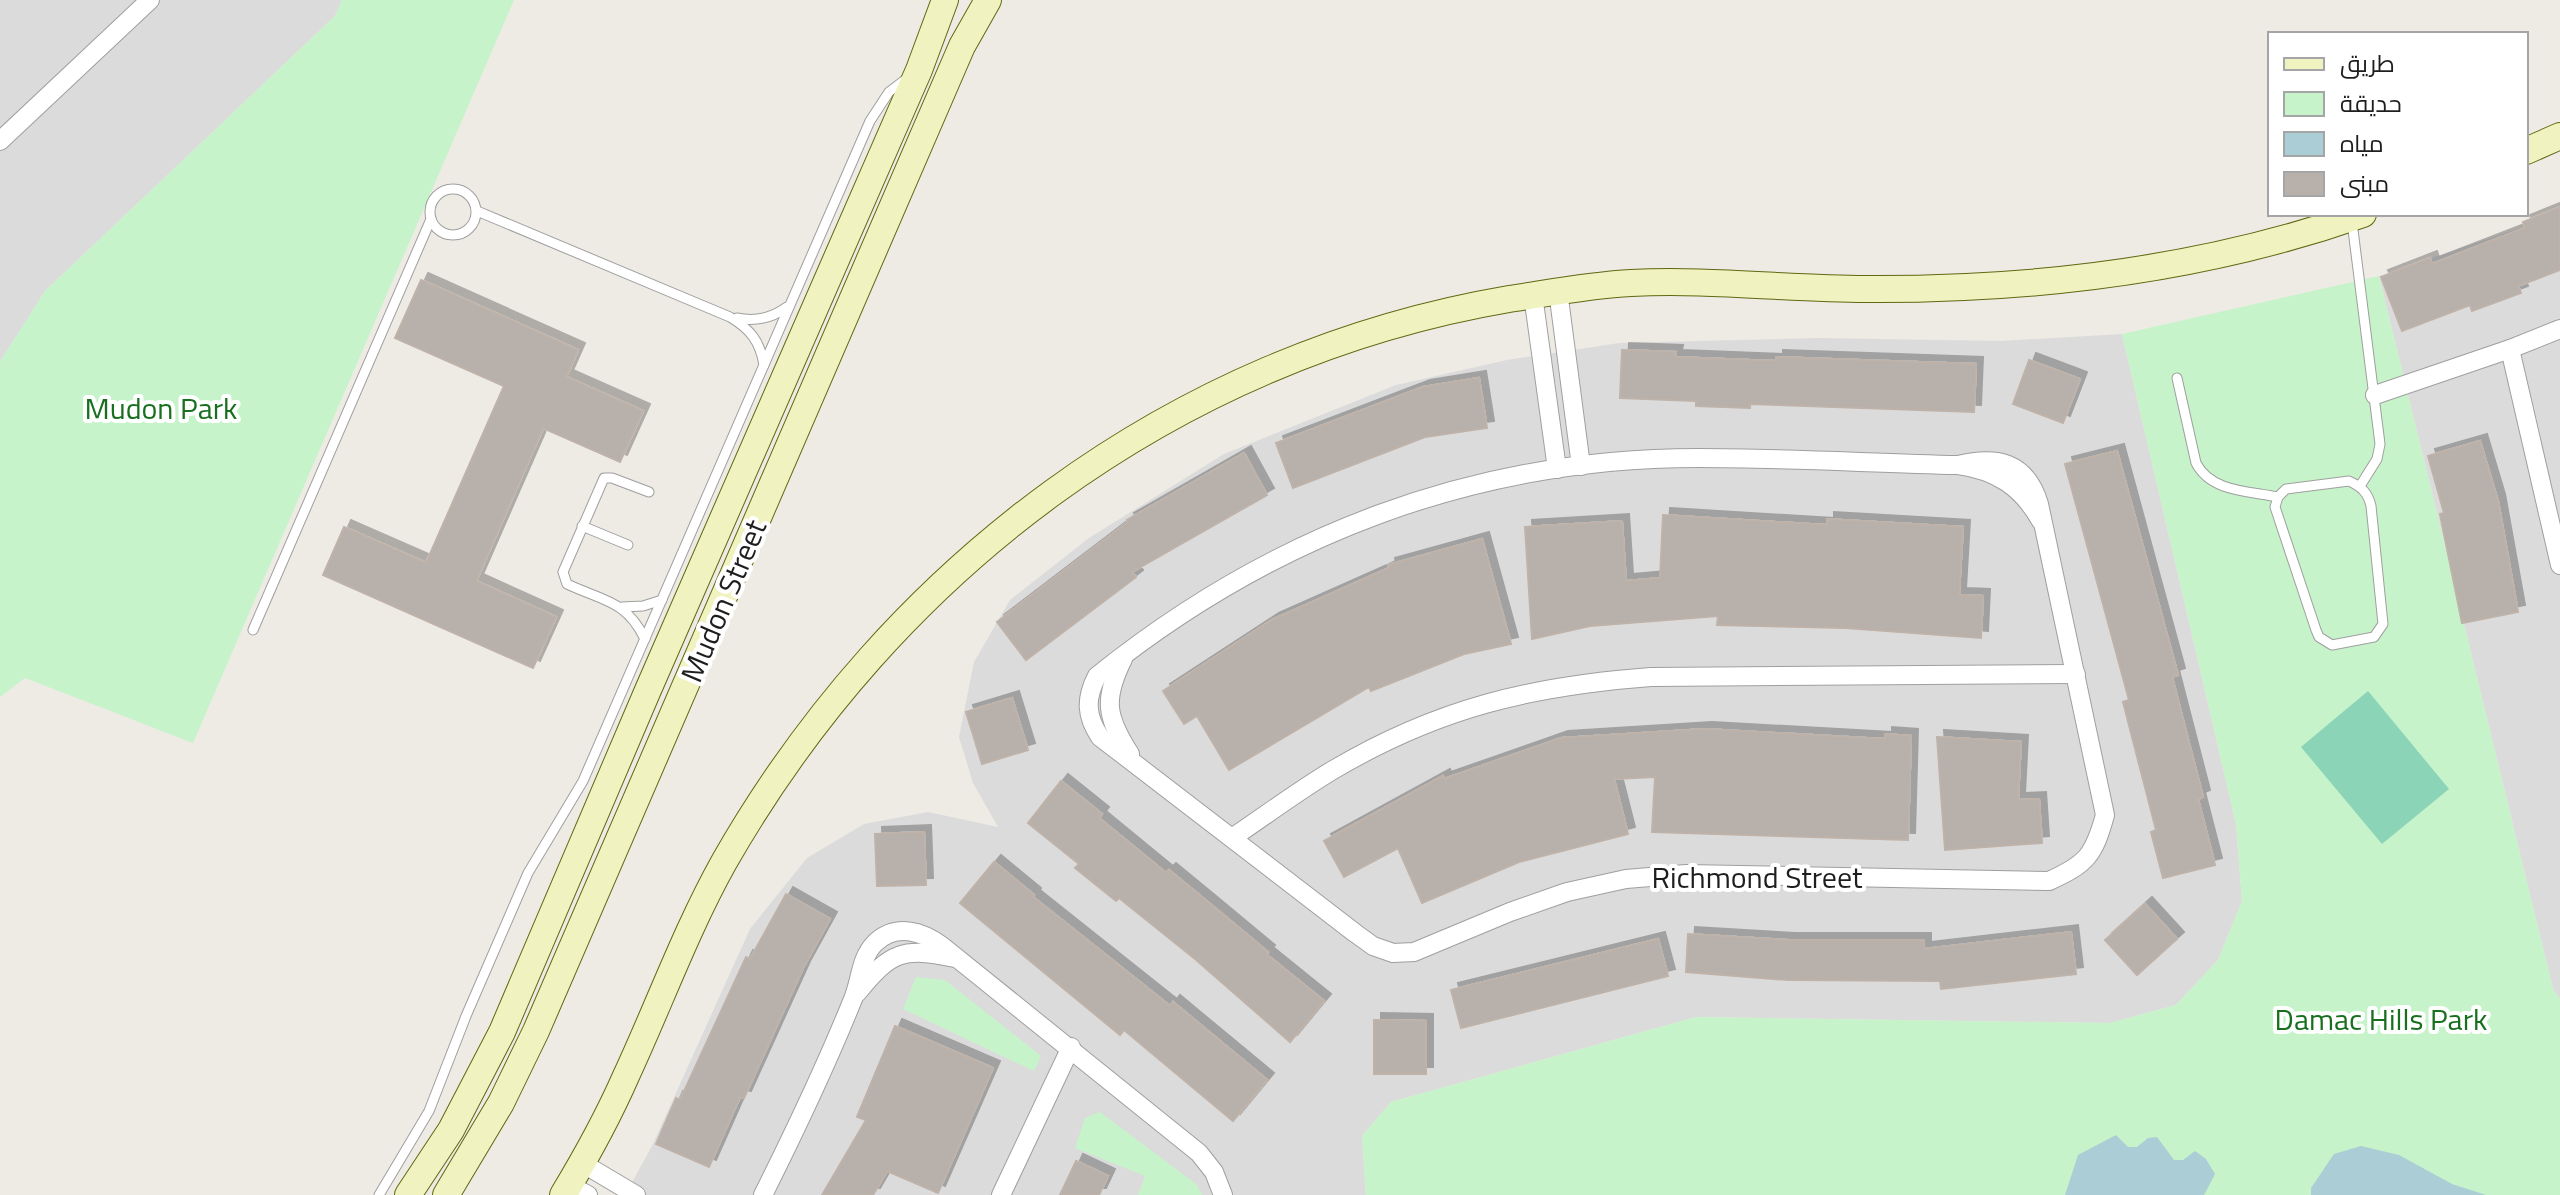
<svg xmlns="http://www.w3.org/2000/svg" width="2560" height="1195" viewBox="0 0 2560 1195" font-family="'Titillium Web',Cairo,sans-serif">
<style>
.residential{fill:#dcdbdb}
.park{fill:#c7f3ca}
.pitch{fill:#8cd4b8}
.water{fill:#aacdd6}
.building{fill:#b7b0ab;stroke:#beb2a9;stroke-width:2;filter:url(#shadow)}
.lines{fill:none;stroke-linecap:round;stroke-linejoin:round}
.lane-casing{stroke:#9f9f9f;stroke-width:11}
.street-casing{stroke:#9f9f9f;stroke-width:20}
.secondary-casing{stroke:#606811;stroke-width:28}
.lane{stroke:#fff;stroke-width:9}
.street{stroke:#fff;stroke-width:18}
.secondary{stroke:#f0f2bf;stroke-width:26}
.labels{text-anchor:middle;stroke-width:8;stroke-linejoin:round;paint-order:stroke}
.park-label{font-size:30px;fill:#18701f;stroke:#fff}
.street-label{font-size:30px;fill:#1e1e1e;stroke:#fff}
</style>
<defs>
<filter id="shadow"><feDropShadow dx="7" dy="-7" stdDeviation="0" flood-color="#0004"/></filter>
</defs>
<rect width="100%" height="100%" fill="#eeebe5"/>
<g class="residential">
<polygon points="0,0 342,0 335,16 45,291 0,362"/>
<polygon points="2560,214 2560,999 2553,989 2379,276"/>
<polygon points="2122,334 2236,824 2242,901 2218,960 2176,1005 2110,1023 1696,1017 1391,1102 1362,1136 1366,1195 625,1195 652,1146 750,929 807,858 864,824 928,812 998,827 973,783 959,737 974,662 1010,600 1089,538 1224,454 1396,385 1507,360 1619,343 1817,338 2001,341"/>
</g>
<g class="park">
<polygon points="342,0 514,0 193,743 25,678 0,697 0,362 45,291 335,16"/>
<polygon points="2379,276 2553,989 2560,999 2560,1195 1366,1195 1362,1136 1391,1102 1696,1017 2110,1023 2176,1005 2218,960 2242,901 2236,824 2122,334"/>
<polygon points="916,977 945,980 1041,1056 1034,1071 903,1009"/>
<polygon points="1100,1112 1196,1184 1202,1195 1138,1195 1145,1176 1075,1148 1085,1118"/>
</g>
<polygon class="pitch" points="2368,691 2449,789 2382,844 2301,747"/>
<g class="water">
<polygon points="2116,1135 2128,1147 2137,1147 2148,1138 2157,1137 2174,1160 2183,1160 2195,1151 2206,1159 2215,1174 2204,1195 2065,1195 2078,1155"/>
<polygon points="2361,1146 2399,1155 2452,1184 2486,1195 2311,1195 2311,1188 2334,1154"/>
</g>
<g class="building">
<polygon points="2560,207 2560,270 2518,286 2521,293 2472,311 2470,305 2402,331 2381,277 2430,258 2432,264 2525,228 2523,222"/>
<polygon points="421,280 578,350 566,377 643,411 620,462 543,428 476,581 556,617 533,668 323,575 344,527 426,563 504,386 395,338"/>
<polygon points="1622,350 1676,352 1675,357 1776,361 1776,357 1976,364 1974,412 1750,404 1750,408 1696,406 1696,401 1620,398"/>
<polygon points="2029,360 2080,379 2063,423 2013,404"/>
<polygon points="1479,378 1487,428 1425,437 1293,488 1276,443 1423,387"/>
<polygon points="2480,441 2498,501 2518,612 2462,623 2440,514 2444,513 2428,456"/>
<polygon points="2117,451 2178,675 2172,677 2203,797 2198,799 2215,865 2163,878 2151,832 2156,830 2123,702 2129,700 2065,464"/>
<polygon points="1244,453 1267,495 1132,572 1136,577 1026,660 997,622 1128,522 1127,520"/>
<polygon points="1663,515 1827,525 1827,519 1963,527 1959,595 1983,596 1981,638 1845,628 1717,625 1718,616 1590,626 1532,639 1525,527 1622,521 1626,581 1660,578"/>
<polygon points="1482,539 1511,644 1464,654 1371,691 1369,687 1229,770 1197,716 1184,724 1163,691 1272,620 1389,568 1388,565"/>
<polygon points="1012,698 1028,750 982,764 966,712"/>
<polygon points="1705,729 1885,739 1885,734 1911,736 1908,840 1652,832 1655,777 1614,779 1628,834 1519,862 1422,903 1398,848 1344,877 1324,841 1443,776 1444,779 1561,738"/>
<polygon points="1937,737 2021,742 2018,800 2039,799 2042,843 1945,850"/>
<polygon points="1061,781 1102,814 1099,818 1166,873 1169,870 1209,903 1268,952 1266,954 1324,1001 1290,1042 1195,959 1119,898 1116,901 1075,868 1079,864 1028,823"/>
<polygon points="924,832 926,885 877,886 875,834"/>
<polygon points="994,862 1034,895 1033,897 1170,1006 1173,1002 1267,1080 1233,1121 1124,1030 1120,1035 960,903"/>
<polygon points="786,894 830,919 803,968 744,1098 740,1097 709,1167 656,1144 676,1098 680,1100 746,957 750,959"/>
<polygon points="2145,904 2177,939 2137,975 2105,940"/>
<polygon points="2071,932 2076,974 1941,989 1940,981 1788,980 1686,972 1688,934 1788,940 1924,940 1924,949"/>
<polygon points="1658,939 1668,976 1461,1028 1451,990"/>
<polygon points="1374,1020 1426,1021 1426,1074 1374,1074"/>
<polygon points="895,1026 993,1068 938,1193 887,1171 873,1195 822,1195 866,1120 857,1117"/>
<polygon points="1076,1161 1108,1176 1099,1195 1060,1195"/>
</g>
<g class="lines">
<g class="lane-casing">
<g id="lane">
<circle cx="453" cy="212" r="23"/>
<path d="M477 211 730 317C750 329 760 341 764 365"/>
<polyline points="2352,222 2380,444 2377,459 2360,486"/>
<path d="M737 318C756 322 772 318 787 307"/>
<path d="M2177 378 2196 463C2211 492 2248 491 2278 497"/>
<path d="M2349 481C2362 487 2368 493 2371 506L2383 624 2374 637 2332 645 2319 637 2316 630 2275 507 2278 497 2286 489Z"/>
<polyline points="582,526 628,545"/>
<polyline points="622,607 643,606 662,600"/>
<polyline points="253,630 431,219"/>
<path d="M645 639C626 600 603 601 567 584L563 572 604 478H612L649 492"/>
<polyline points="379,1195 429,1111 466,1016 528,873 583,781 870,121 889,92 906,79"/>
</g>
</g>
<g class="street-casing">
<g id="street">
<polyline points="0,141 150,0"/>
<polyline points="1558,291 1581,466"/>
<polyline points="1533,295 1557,469"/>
<polyline points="2510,349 2560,565"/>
<polyline points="2375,395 2510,349 2560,329"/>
<path d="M1958 465C1997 456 2026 461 2039 504L2105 815C2094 855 2087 864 2049 881L1686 874 1626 879 1567 892 1510 912 1414 952 1393 953 1373 946 1355 933 1100 737C1086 716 1085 699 1097 676 1271 536 1473 458 1698 458 1784 458 1871 463 1958 465 1996 470 2022 487 2041 521"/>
<path d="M1123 659C1103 699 1106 717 1130 754"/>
<path d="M1232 838C1266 815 1298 791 1333 770 1438 708 1531 686 1651 677L2076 674"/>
<path d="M857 993C891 951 903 947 955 958"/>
<polyline points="582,1163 636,1195"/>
<polyline points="569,1185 588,1195"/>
<path d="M763 1195C795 1131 826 1066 853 999 861 980 860 958 875 943 896 923 922 931 942 946L1199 1153 1214 1172 1223 1195"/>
<polyline points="1001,1195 1071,1047"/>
</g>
</g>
<g class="secondary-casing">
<g id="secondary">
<polyline points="2526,151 2560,136"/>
<polyline points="408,1195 451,1130 502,1032 648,690 919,70 945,0"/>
<polyline points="446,1195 501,1103 536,1031 962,46 988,0"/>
<path d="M563 1195C586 1157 608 1117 626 1076 659 1005 686 930 724 862 891 569 1174 356 1509 299 1549 293 1590 285 1631 283 1709 279 1788 289 1866 289 2034 290 2204 270 2363 214"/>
</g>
</g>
<use href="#lane" class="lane"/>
<use href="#street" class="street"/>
<use href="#secondary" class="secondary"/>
</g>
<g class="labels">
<g class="park-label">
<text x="161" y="419">Mudon Park</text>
<text x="2381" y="1030">Damac Hills Park</text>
</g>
<g class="street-label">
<text transform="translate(724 601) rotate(-67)" y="10">Mudon Street</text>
<text x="1757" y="888">Richmond Street</text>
</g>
</g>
<rect x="2268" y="32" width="260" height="184" fill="#ffffff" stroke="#a5a5a5" stroke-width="2"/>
<rect x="2284" y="58" width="40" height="12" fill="#f0f2bf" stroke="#a5a5a5" stroke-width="2"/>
<text x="2340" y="72" font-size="24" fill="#1e1e1e">طريق</text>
<rect x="2284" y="92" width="40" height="24" fill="#c7f3ca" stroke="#a5a5a5" stroke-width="2"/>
<text x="2340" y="112" font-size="24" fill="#1e1e1e">حديقة</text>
<rect x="2284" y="132" width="40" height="24" fill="#aacdd6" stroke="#a5a5a5" stroke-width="2"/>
<text x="2340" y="152" font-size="24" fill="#1e1e1e">مياه</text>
<rect x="2284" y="172" width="40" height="24" fill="#b7b0ab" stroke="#a5a5a5" stroke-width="2"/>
<text x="2340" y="192" font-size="24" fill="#1e1e1e">مبنى</text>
</svg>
